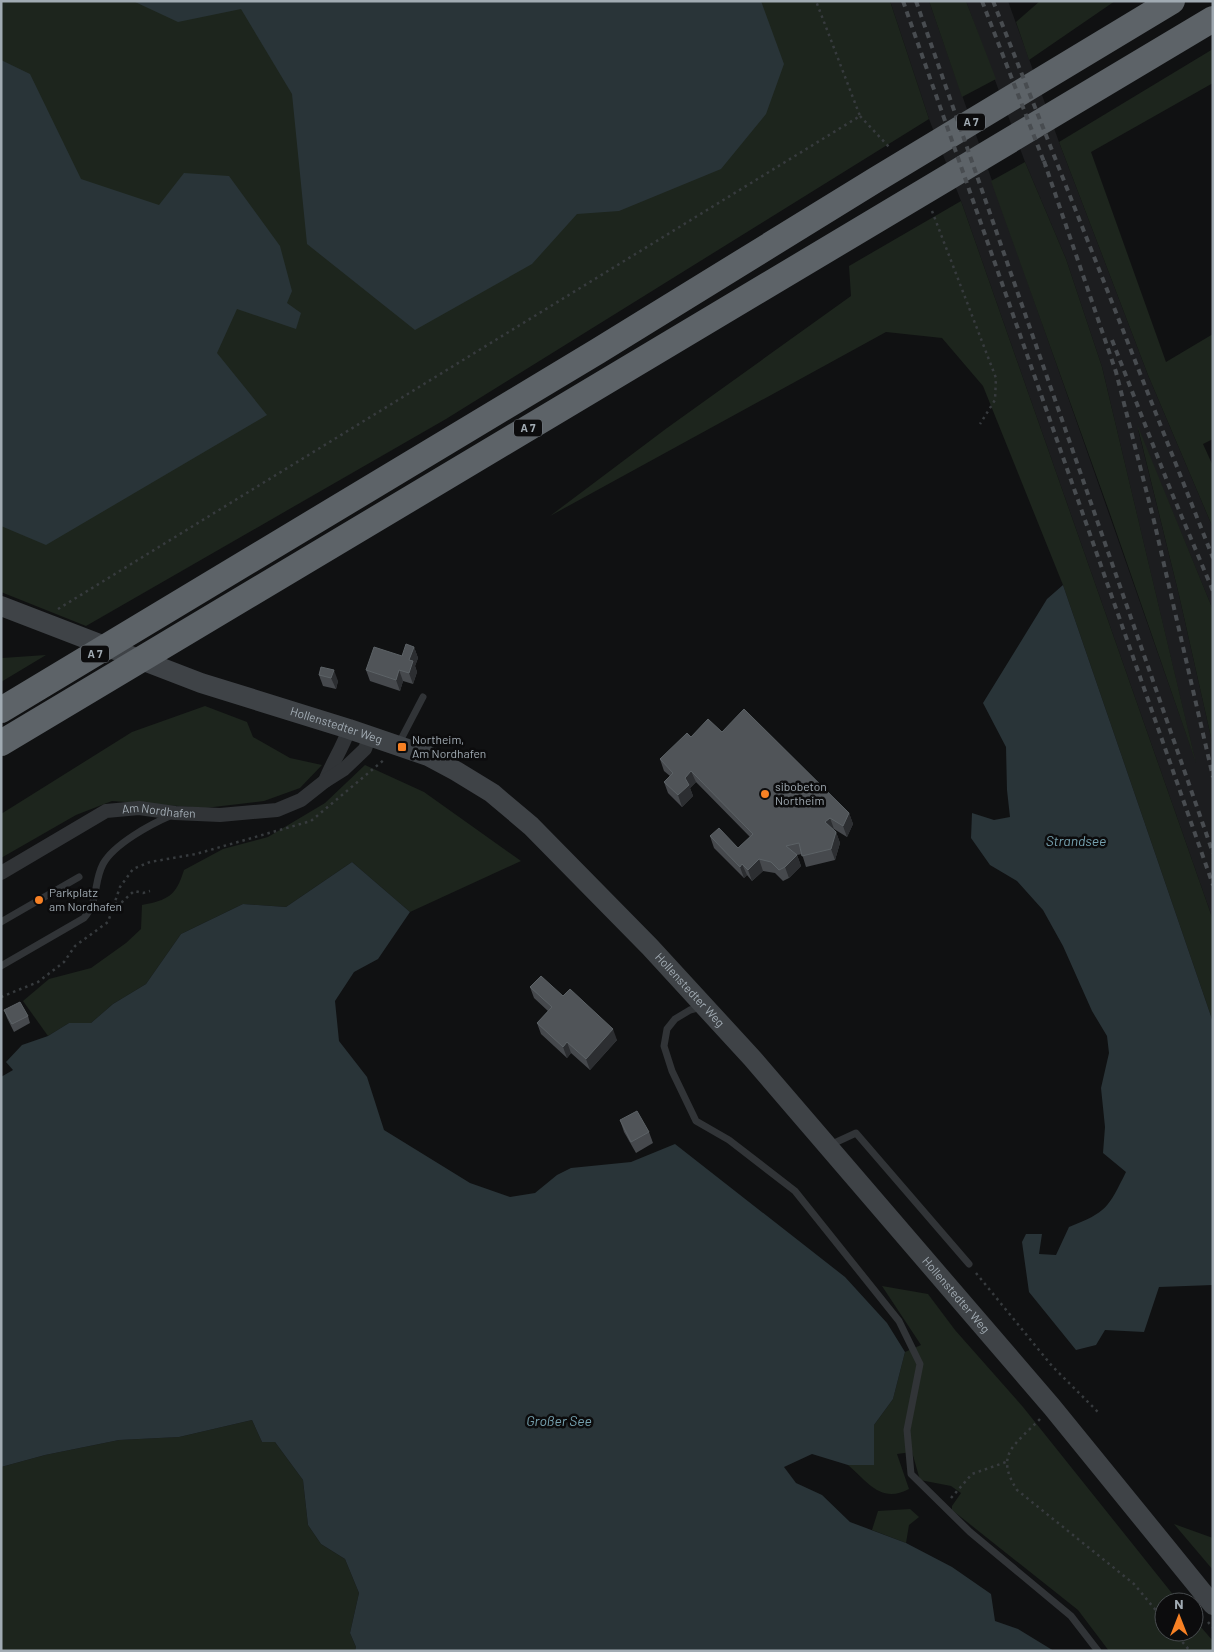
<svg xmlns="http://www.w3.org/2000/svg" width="1214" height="1652" font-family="Barlow,sans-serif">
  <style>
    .built { fill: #1c1d1f }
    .green { fill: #1d251d }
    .water { fill: #293438 }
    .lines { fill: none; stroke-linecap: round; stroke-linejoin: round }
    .path { stroke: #373b3e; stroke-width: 2.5; stroke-dasharray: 2.5 4; stroke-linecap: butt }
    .lane { stroke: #313437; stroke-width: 7 }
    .street { stroke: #313437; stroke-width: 14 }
    .secondary { stroke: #3f4347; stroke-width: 20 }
    .highway { stroke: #5d6368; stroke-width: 26 }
    .rail { stroke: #484c50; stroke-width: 4; stroke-dasharray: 6 5; stroke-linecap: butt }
    .wall { fill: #46494d }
    .shaded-wall { fill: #2c2e31 }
    .building { fill: #505458; stroke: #5c6266 }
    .poi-dot { fill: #f78124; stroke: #0c0c0d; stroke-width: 2 }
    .labels { text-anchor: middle; stroke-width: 5; stroke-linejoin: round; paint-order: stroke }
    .shield { fill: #0c0c0d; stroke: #747b81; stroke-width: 1 }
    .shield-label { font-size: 11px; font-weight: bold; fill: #a1abb3 }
    .street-label { font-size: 12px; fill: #a1abb3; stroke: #0c0c0d }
    .poi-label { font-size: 12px; fill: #a1abb3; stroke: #0c0c0d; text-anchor: start }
    .water-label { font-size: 14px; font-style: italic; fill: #76a2b0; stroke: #0c0c0d }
  </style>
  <rect width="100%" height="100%" fill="#101112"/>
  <path class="built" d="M890 1H929L1194 756 1102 367 1066 259 1025 162 966 1H1008L1059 142 1148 375 1213 528V610L1138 429 1179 595 1213 746V920L961 201 929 119Z"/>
  <g class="green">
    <path d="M1 1H890L929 119 446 419 86 626 1 592Z"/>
    <path d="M929 1H966L996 79 962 97Z"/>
    <path d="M1040 1H1115L1029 60 1016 22Z"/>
    <path d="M1213 49V83L1091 152 1166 362 1213 334V439L1203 444 1213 466V528L1148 375 1059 142Z"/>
    <path d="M1025 162 1066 259 1102 367 1196 763 1109 511 991 181Z"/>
    <path d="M961 201 1213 920V1022L1063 585 983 386 942 338 886 332 550 516 667 428 851 296 849 266Z"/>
    <path d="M1137 424 1213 610V746L1179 595Z"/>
    <path d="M46 655 1 682 2 658Z"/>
    <path d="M205 706 247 722 253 737 290 758 322 765 300 788 264 801 205 808 112 801 76 815 1 858V814L132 732Z"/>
    <path d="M365 765 424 792 521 861 410 912 352 862 286 907 243 904 181 934 146 984 113 1004 91 1023H69L48 1036 23 1001 49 979 91 968 126 943 141 929 142 905C168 900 176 896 184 870L223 849 268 837 325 803Z"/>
    <path d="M882 1286 928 1294 955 1330 1023 1407 1179 1602H1164V1632H1194V1619L1213 1641V1651H1109L1078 1610 952 1510V1506L961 1493 951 1486 920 1480 912 1452 897 1454 909 1489C881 1504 868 1482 848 1465L874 1464V1425L893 1399 905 1352 921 1345Z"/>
    <path d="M252 1420 262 1442H275L303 1480 308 1525 321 1544 345 1559 359 1593 350 1633 356 1647 355 1651H1V1467L45 1455 119 1440 179 1437Z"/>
    <path d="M910 1509 919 1517 909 1525 906 1543 872 1530 878 1511Z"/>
    <path d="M1174 1524 1213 1538V1570Z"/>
  </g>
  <g class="water">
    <path d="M133 1H761L784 64 766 114 721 169 619 211 577 214 532 264 415 330 307 244 292 94 241 9 178 22Z"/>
    <path d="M1 60 30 74 81 179 159 205 184 173 229 176 280 246 292 291 287 303 301 313 296 329 237 309 217 353 267 415 46 545 1 526Z"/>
    <path d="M1063 585 1213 1022V1285L1159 1287 1144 1332 1105 1330 1096 1345 1076 1350 1029 1292 1022 1242 1026 1234H1042L1039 1254 1056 1255 1069 1227C1107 1212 1108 1208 1126 1172L1103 1153 1105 1127 1101 1088 1109 1053 1107 1036 1092 1011 1063 946 1043 910 1017 881 990 865 971 838 972 813 994 820 1010 817 1007 790 1006 747 983 703 1047 599Z"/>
    <path d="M352 862 410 912 378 959 354 972 335 1001 339 1041 367 1077 384 1130 470 1183 510 1197 535 1193 557 1175 571 1168 631 1162 675 1144 845 1277 887 1323 905 1352 893 1399 874 1425V1465H848L812 1454 784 1467 796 1483 822 1495 850 1522 906 1543 952 1567 991 1594 995 1621 1018 1629 1054 1651H355L356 1647 350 1633 359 1593 345 1559 321 1544 308 1525 303 1480 275 1442H262L252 1420 179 1437 119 1440 45 1455 1 1467V1077L13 1070 6 1062 22 1045 48 1036 69 1023H91L113 1004 146 984 181 934 243 904 286 907Z"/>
  </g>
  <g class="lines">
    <g class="path">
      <path d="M860 116 890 148"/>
      <path d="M932 211 996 378 995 400 980 424"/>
      <path d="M58 609 860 116 816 1"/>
      <path d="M115 904 122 902 134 891 143 893 150 891"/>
      <path d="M1 997 38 982 64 962 75 946 108 922 120 887 133 869 150 862 196 854 311 821 385 759"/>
      <path d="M976 1273 1052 1366 1098 1412"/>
      <path d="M1040 1419C1015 1445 994 1454 1017 1490L1134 1584 1164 1620"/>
      <path d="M951 1498 972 1474 1006 1462"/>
      <path d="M1208 1622 1213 1628"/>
      <path d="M1174 1632 1190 1651"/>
    </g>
    <g class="lane">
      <path d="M398 745 423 697"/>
      <path d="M1 922 79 877"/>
      <path d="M1 966 84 918C99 901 93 883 103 864 114 844 151 824 172 815"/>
      <path d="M701 1007 690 1010 675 1019 667 1029 664 1046 672 1071 696 1121 729 1140 795 1191 899 1321 920 1364 907 1430 911 1474 970 1532 1071 1616 1098 1651"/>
      <path d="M830 1145 856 1133 969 1264"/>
    </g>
    <g class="street">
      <path d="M325 781C332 763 343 747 349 729"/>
      <path id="s1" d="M1 873 106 811 139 808 175 813 220 815 277 810 301 800 325 781 344 769 365 749 370 735"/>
    </g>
    <path class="secondary" id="s2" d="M1 606 201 683 349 729 428 756 456 771 492 793 531 826 650 947 752 1058 1052 1407 1213 1605"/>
    <g class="highway">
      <path d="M1 710 598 351 877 179 1172 1"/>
      <path d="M1 743 1213 19"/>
    </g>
    <g class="rail">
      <path d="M903 1 1213 885"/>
      <path d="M916 1 1213 853"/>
      <path d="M982 1 1046 167"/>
      <path d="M993 1 1213 558"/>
      <path d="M1044 161 1116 372 1154 521 1213 777"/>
      <path d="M1112 340 1171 491 1213 591"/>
    </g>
  </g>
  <g class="wall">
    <path d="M414 647 418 658 415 666 417 672 413 684 403 681 400 691 370 681 366 670 402 656Z"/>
    <path d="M321 667 338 681 336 689 323 686 319 675Z"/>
    <path d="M722 732 849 813 853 824 847 837 834 829H833L836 832 840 843 835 860 806 867 802 854 797 855 801 866 789 878 783 881 775 873 763 871 752 881 747 875 744 878 714 848 710 836 738 848 750 837 696 782 690 788 693 796 682 807 668 793 664 782 670 776 664 771 660 759 691 737Z"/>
    <path d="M530 987 563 996 617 1040 590 1070 571 1053 567 1058 541 1034 537 1023 548 1011 534 998Z"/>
    <path d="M4 1010 28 1016 30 1023 14 1032 7 1018Z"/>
    <path d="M620 1120 649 1132 653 1143 636 1153 624 1132Z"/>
  </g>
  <g class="shaded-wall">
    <path d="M414 647 418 658 415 666 417 672 413 684 409 673V660Z"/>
    <path d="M334 670 338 681 336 689 331 678Z"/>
    <path d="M399 670 403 681 400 691 396 680Z"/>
    <path d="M691 771 696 782 690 788 693 796 682 807 678 795 685 778Z"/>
    <path d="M849 813 853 824 847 837 843 826Z"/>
    <path d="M830 818 834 829 829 833 825 822Z"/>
    <path d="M836 832 840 843 835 860 831 849Z"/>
    <path d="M797 855 801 866 789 878 785 867Z"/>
    <path d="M759 859 763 871 752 881 748 870Z"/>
    <path d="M742 864 747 875 744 878 740 867Z"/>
    <path d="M613 1029 617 1040 590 1070 586 1059Z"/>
    <path d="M567 1042 571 1053 567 1058 563 1047Z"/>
  </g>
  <g class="building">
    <path d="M406 644 414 647 409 660 413 661 409 673 399 670 396 680 366 670 374 647 402 656Z"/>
    <path d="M321 667 334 670 331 678 319 675Z"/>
    <path d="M744 709 849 813 843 826 830 818 825 822 836 832 831 849 802 856 799 843 786 846 797 855 785 867 779 870 771 862 759 859 748 870 742 864 740 867 710 836 719 828 738 848 753 834 691 771 685 778 689 785 678 795 664 782 673 773 660 759 687 733 691 737 708 719 722 732Z"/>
    <path d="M541 976 563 996 570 989 613 1029 586 1059 567 1042 563 1047 537 1023 552 1007 530 987Z"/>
    <path d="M20 1002 28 1016 12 1024 4 1010Z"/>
    <path d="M637 1111 649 1132 631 1142 620 1120Z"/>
  </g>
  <g class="poi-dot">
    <rect x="397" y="742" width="10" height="10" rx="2.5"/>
    <circle cx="765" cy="794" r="5"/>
    <circle cx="39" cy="900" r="5"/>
  </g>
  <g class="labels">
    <g class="shield">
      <rect x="957" y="113.5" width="28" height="17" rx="4"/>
      <rect x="514" y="419.5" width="28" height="17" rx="4"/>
      <rect x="81" y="645.5" width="28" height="17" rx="4"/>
    </g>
    <g class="shield-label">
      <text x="971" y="126">A 7</text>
      <text x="528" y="432">A 7</text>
      <text x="95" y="658">A 7</text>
    </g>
    <g class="street-label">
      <text dy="4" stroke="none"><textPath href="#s2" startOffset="356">Hollenstedter Weg</textPath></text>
      <text dy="4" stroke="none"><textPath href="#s1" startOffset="175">Am Nordhafen</textPath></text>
      <text dy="4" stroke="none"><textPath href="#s2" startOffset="806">Hollenstedter Weg</textPath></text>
      <text dy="4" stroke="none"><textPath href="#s2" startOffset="1211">Hollenstedter Weg</textPath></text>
    </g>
    <g class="poi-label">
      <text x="412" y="744">Northeim,<tspan x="412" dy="14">Am Nordhafen</tspan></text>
      <text x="775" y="791">sibobeton<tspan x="775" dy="14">Northeim</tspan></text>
      <text x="49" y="897">Parkplatz<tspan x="49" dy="14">am Nordhafen</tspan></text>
    </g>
    <g class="water-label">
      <text x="1076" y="846">Strandsee</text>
      <text x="559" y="1426">Großer See</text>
    </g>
  </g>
  <rect width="1214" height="1652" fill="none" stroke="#a1abb3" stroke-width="5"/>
  <g transform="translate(1179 1617)"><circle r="24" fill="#0c0c0d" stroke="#484c4f"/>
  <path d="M0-4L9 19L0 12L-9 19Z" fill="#f78124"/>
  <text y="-8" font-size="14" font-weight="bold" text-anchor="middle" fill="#a1abb3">N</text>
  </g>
</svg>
